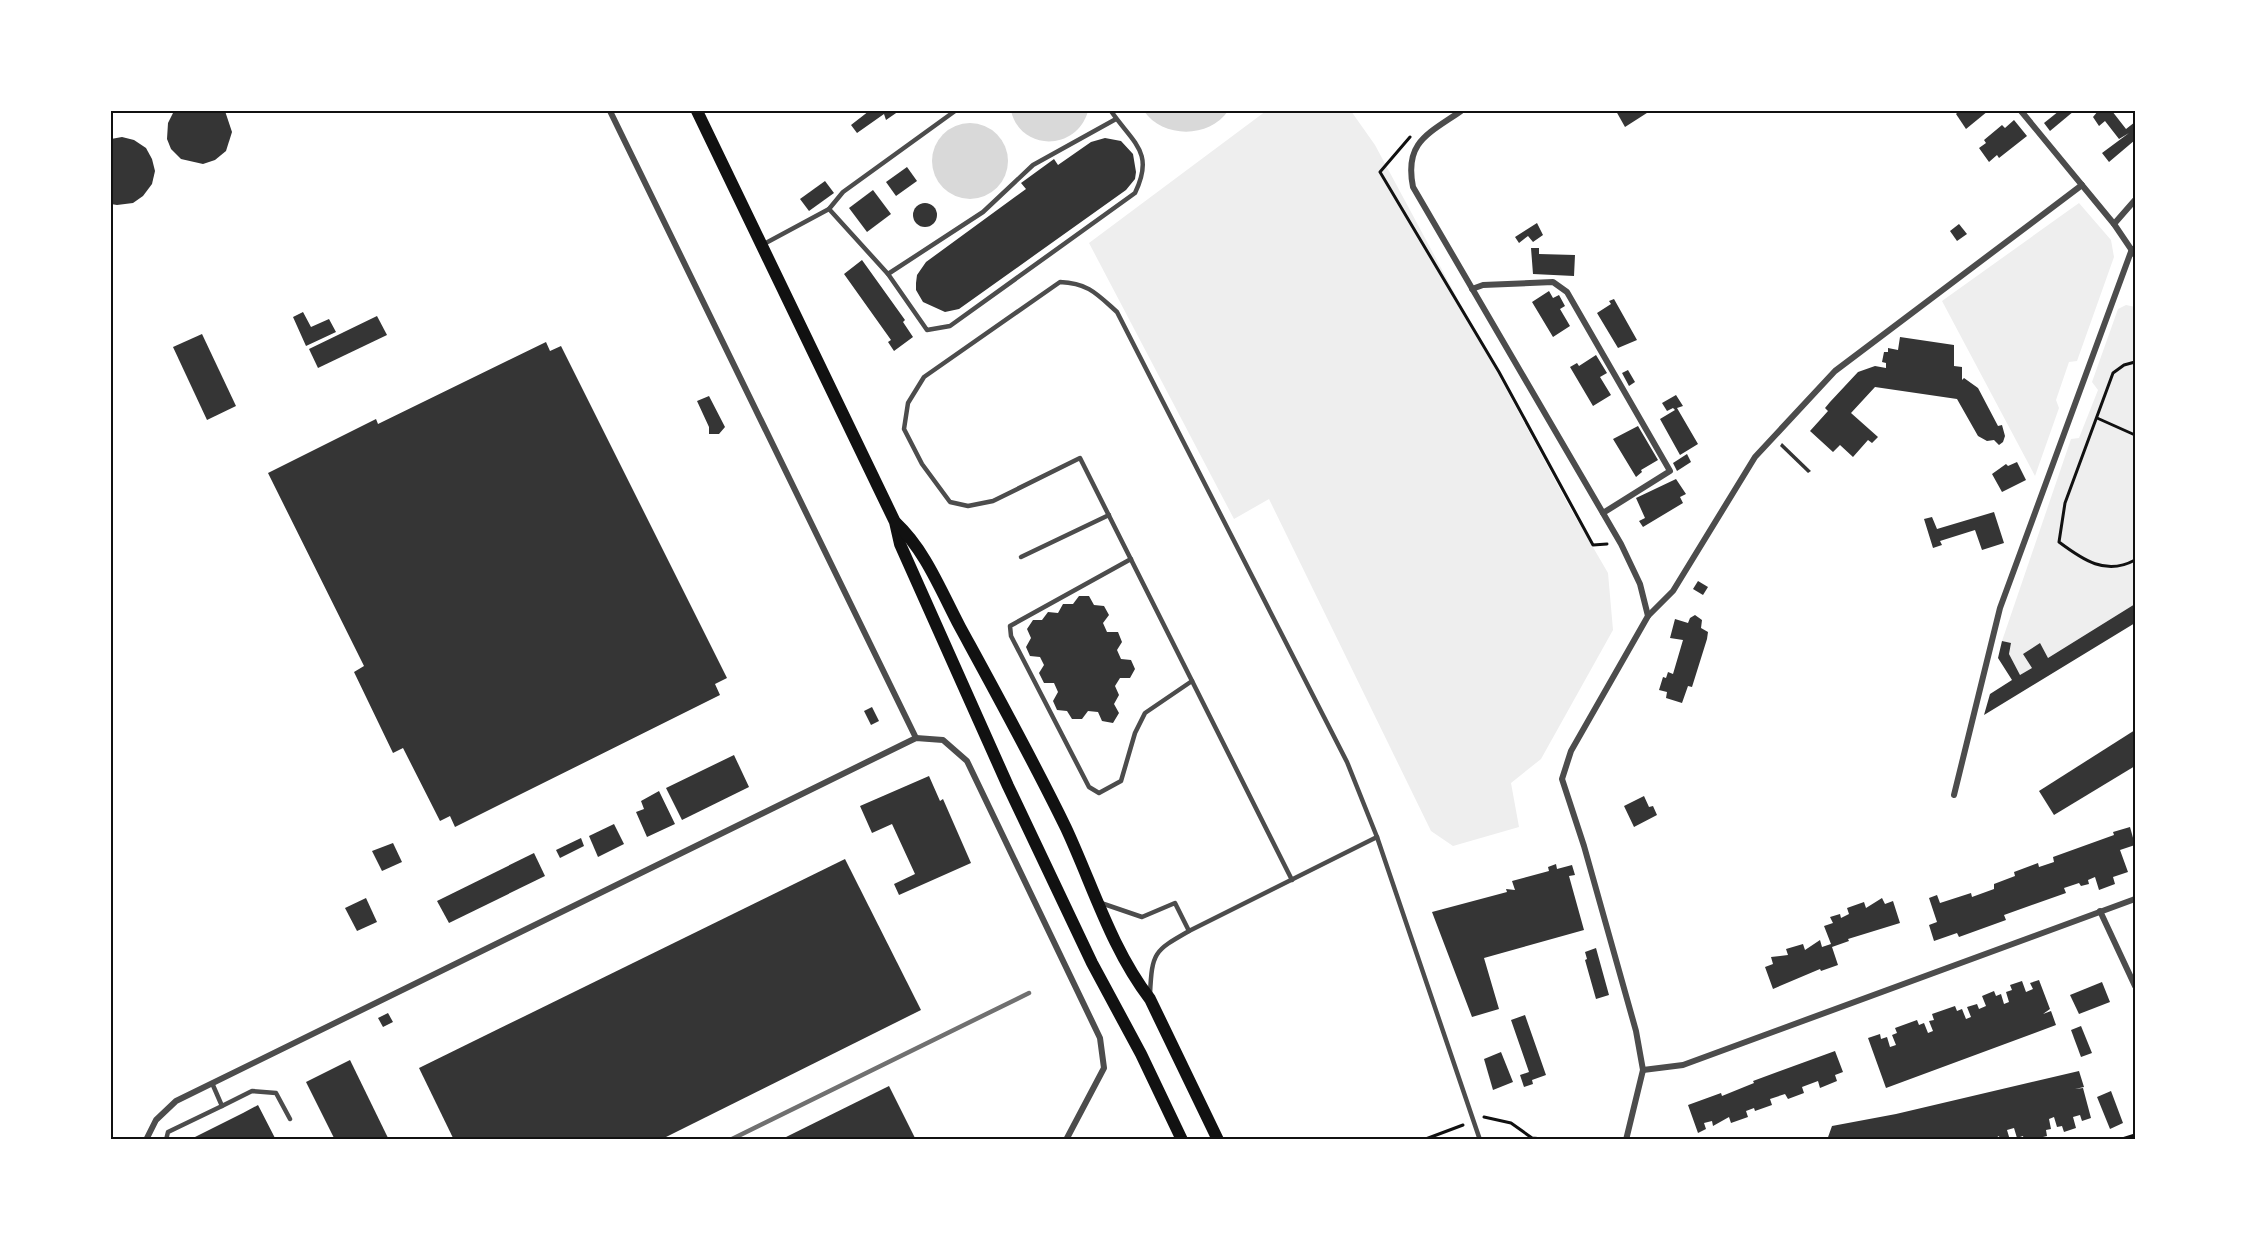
<svg xmlns="http://www.w3.org/2000/svg" width="2246" height="1251" font-family="'PT Serif',serif">
  <style>
    .green { fill: #eee }
    .water { fill: #d9d9d9 }
    .building { fill: #353535 }
    .lines { fill: none; stroke-linecap: round; stroke-linejoin: round }
    .path { stroke: #111; stroke-width: 3 }
    .service { stroke: #4c4c4c; stroke-width: 4.5 }
    .minor { stroke: #4c4c4c; stroke-width: 6 }
    .secondary { stroke: #111; stroke-width: 12 }
    .rail { stroke: #707070; stroke-width: 4.5 }
    .neatline { fill: none; stroke: #111; stroke-width: 2 }
  </style>
  <rect width="100%" height="100%" fill="#fff"/>
  <g class="green">
    <path d="M1266 111H1351L1375 145 1569 506 1608 573 1613 630 1541 759 1511 783 1519 827 1453 846 1431 831 1269 499 1234 519 1089 243Z"/>
    <path d="M2079 203 2111 240 2114 257 2077 361 2069 362 2056 400 2059 408 2035 476 1942 301Z"/>
    <path d="M2126 305 2135 307V604L2048 658 2040 644 2032 668 2020 675 2009 654 2011 644 2002 641 2071 439 2079 438 2098 390 2092 382 2118 309Z"/>
  </g>
  <g class="water">
    <path d="M1011 111H1088C1077 151 1021 152 1011 111Z"/>
    <path d="M1144 111H1228C1209 139 1162 138 1144 111Z"/>
    <circle cx="970" cy="161" r="38"/>
  </g>
  <g class="building">
    <path d="M174 111H225L232 132 226 151 215 160 203 164 181 159 171 149 167 139 168 123Z"/>
    <path d="M869 111H899L886 120 884 114 857 133 851 125Z"/>
    <path d="M1616 111H1650L1625 127Z"/>
    <path d="M1959 111H1988L1966 129 1956 114Z"/>
    <path d="M2059 111H2074L2050 131 2044 123Z"/>
    <path d="M2098 111H2112L2126 129 2135 122V140L2109 162 2102 153 2129 133 2119 139 2105 121 2099 126 2093 117Z"/>
    <path d="M2014 120 2027 136 1999 158 1997 155 1989 162 1979 148 1986 143 1984 140 2002 125 2005 128Z"/>
    <path d="M122 137 134 140 146 148 152 159 155 171 152 184 143 196 133 203 117 205 111 204V139Z"/>
    <path d="M1105 138 1121 141 1133 154 1136 172 1135 179 1126 190 959 309 945 312 923 302 916 290V283L917 275 926 262 1026 189 1021 183 1054 159 1058 165 1091 142Z"/>
    <path d="M907 167 917 181 896 196 886 182Z"/>
    <path d="M825 181 834 193 809 211 800 199Z"/>
    <path d="M873 190 891 214 867 232 849 208Z"/>
    <circle cx="925" cy="215" r="12"/>
    <path d="M1537 223 1543 235 1533 242 1528 236 1519 243 1515 237Z"/>
    <path d="M1959 224 1967 234 1957 241 1950 231Z"/>
    <path d="M1531 248H1539V254L1575 255 1574 276 1533 274Z"/>
    <path d="M862 260 905 320 903 322 913 337 894 351 888 342 891 340 844 274Z"/>
    <path d="M1549 291 1553 298 1559 295 1565 306 1560 309 1570 326 1553 337 1532 302Z"/>
    <path d="M1614 299 1637 340 1618 348 1597 313 1611 304 1609 301Z"/>
    <path d="M303 312 311 327 329 319 336 332 306 346 293 317Z"/>
    <path d="M377 316 387 335 318 368 309 349Z"/>
    <path d="M202 334 236 406 207 420 173 347Z"/>
    <path d="M1900 337 1954 345V366L1962 367V380L1964 378 1978 388 1998 426 2002 425 2005 436 2003 442 1999 445 1994 440 1987 441 1978 436 1957 399 1875 387 1851 413 1878 437 1872 443 1868 440 1853 457 1840 445 1833 452 1810 431 1828 411 1825 408 1830 402 1858 372 1875 366 1886 368V363L1882 362 1884 352H1888V348L1898 350Z"/>
    <path d="M546 342 550 351 561 346 727 678 715 684 720 695 455 827 450 816 440 821 403 748 393 753 354 672 364 666 268 473 376 419 378 424Z"/>
    <path d="M1596 355 1607 373 1600 377 1611 395 1593 406 1570 367 1577 363 1579 366Z"/>
    <path d="M1628 370 1635 382 1629 386 1622 373Z"/>
    <path d="M1676 395 1683 406 1677 408 1698 444 1680 455 1660 419 1675 410 1673 408 1667 411 1662 403Z"/>
    <path d="M709 396 725 427 719 434H709V427L697 401Z"/>
    <path d="M1638 426 1658 460 1641 470 1642 472 1636 477 1613 439Z"/>
    <path d="M1782 443 1811 471 1808 473 1780 446Z"/>
    <path d="M1687 454 1691 462 1677 471 1673 463Z"/>
    <path d="M2017 462 2026 480 2002 492 1992 474 2006 464 2008 466Z"/>
    <path d="M1676 479 1686 494 1680 497 1683 503 1643 527 1639 521 1645 518 1636 498Z"/>
    <path d="M1994 512 2004 543 1982 550 1975 530 1940 541 1942 545 1933 548 1924 519 1932 517 1937 529Z"/>
    <path d="M1698 581 1708 587 1703 595 1693 589Z"/>
    <path d="M1079 596H1089L1094 605 1104 606 1109 615 1103 623 1107 632H1118L1122 642 1117 650 1121 659 1131 660 1135 669 1130 678H1120L1115 686 1119 695 1114 704 1119 713 1113 723 1102 721 1098 712 1088 711 1082 719H1072L1067 711 1057 710 1053 701 1058 692 1054 683H1044L1039 673 1044 665 1040 657 1030 656 1026 647 1031 638 1027 629 1033 620H1042L1048 612 1058 613 1063 604H1073Z"/>
    <path d="M2135 604V623L1984 715 1990 694 2012 680 1998 658 2002 641 2011 643 2009 654 2020 675 2032 668 2023 654 2040 643 2048 658Z"/>
    <path d="M1695 615 1702 620 1701 628 1708 632 1707 639 1692 687 1688 686 1682 703 1666 698 1667 692 1659 690 1663 677 1666 678 1668 672 1673 674 1683 640 1670 638 1675 619 1688 623 1690 618Z"/>
    <path d="M872 707 879 721 871 725 864 711Z"/>
    <path d="M2135 730V766L2054 815 2039 791Z"/>
    <path d="M734 755 749 787 682 820 666 788Z"/>
    <path d="M929 776 940 801 943 799 971 863 899 895 894 884 915 874 892 824 872 833 860 806Z"/>
    <path d="M659 791 675 824 647 837 636 812 644 809 641 801Z"/>
    <path d="M1644 796 1649 807 1653 806 1657 815 1634 827 1624 806Z"/>
    <path d="M614 824 624 844 598 857 589 836Z"/>
    <path d="M2130 827 2135 845 2120 850 2128 872 2113 877 2115 884 2099 890 2095 877 2088 880 2089 884 2081 886 2079 883 2064 888 2066 893 2004 915 2006 920 1959 937 1957 933 1934 941 1929 925 1937 922 1929 898 1937 895 1940 903 1971 893 1972 897 1994 889V884L2015 876 2014 872 2038 863 2039 867 2054 862 2053 857 2114 835 2113 832Z"/>
    <path d="M581 838 584 846 560 858 556 850Z"/>
    <path d="M393 843 402 862 382 871 372 851Z"/>
    <path d="M534 853 545 876 449 923 437 901Z"/>
    <path d="M845 859 921 1010 660 1140H454L419 1068Z"/>
    <path d="M1556 864 1557 869 1572 865 1575 875 1569 876 1584 930 1484 958 1499 1009 1472 1017 1432 912 1507 892 1506 889 1515 890 1512 881 1549 871 1548 867Z"/>
    <path d="M366 898 377 922 357 931 345 908Z"/>
    <path d="M1882 898 1885 904 1893 901 1900 923 1848 939 1849 941 1832 947 1838 965 1821 971 1820 969 1773 989 1765 967 1773 964 1771 957 1788 955 1786 949 1803 944 1805 950 1820 940 1822 947 1831 944 1824 926 1833 923 1830 917 1840 914 1841 918 1849 914 1847 908 1864 902 1866 908Z"/>
    <path d="M1596 948 1609 995 1596 999 1585 960 1587 959 1585 952Z"/>
    <path d="M2039 980 2050 1009 2043 1014 2051 1011 2056 1025 1886 1088 1868 1038 1880 1034 1881 1039 1887 1037 1890 1047 1896 1045 1892 1035 1897 1033 1895 1028 1917 1020 1919 1025 1924 1023 1928 1033 1933 1031 1929 1021 1934 1020 1932 1014 1955 1006 1957 1011 1962 1009 1966 1019 1971 1017 1967 1007 1977 1004 1979 1009 1986 1006 1982 996 1994 991 1996 996 2001 994 2004 1004 2009 1002 2006 992 2012 990 2010 985 2022 981 2026 992 2033 989 2030 983Z"/>
    <path d="M2102 982 2110 1002 2079 1014 2070 995Z"/>
    <path d="M388 1013 393 1022 383 1027 378 1018Z"/>
    <path d="M1525 1015 1546 1075 1532 1080 1533 1084 1524 1087 1520 1075 1529 1072 1511 1020Z"/>
    <path d="M2081 1026 2092 1053 2081 1057 2071 1030Z"/>
    <path d="M1835 1051 1843 1072 1835 1075 1837 1081 1820 1088 1818 1081 1802 1087 1804 1093 1788 1099 1785 1094 1770 1099 1772 1105 1755 1111 1754 1108 1746 1111 1748 1117 1731 1123 1729 1117 1713 1126 1712 1121 1704 1123 1706 1129 1698 1133 1688 1105 1721 1093 1722 1096 1754 1083 1753 1081Z"/>
    <path d="M1501 1052 1513 1082 1493 1090 1484 1059Z"/>
    <path d="M350 1060 389 1140H335L306 1082Z"/>
    <path d="M2079 1071 2084 1087 2075 1089 2083 1088 2091 1118 2082 1121 2080 1115 2073 1117 2076 1128 2064 1132 2062 1126 2057 1127 2054 1117 2049 1119 2051 1129 2046 1130 2047 1136 2031 1140H2024L2023 1136 2017 1138 2014 1128 2007 1130 2010 1140H2000L1999 1136 1992 1140 1972 1138 1858 1140 1857 1137 1827 1140 1832 1126 1896 1114Z"/>
    <path d="M889 1086 916 1140H780Z"/>
    <path d="M2111 1091 2123 1123 2110 1129 2097 1097Z"/>
    <path d="M258 1105 276 1140H189L243 1113Z"/>
  </g>
  <g class="lines">
    <g class="path">
      <path d="M1410 137 1380 172 1499 372 1593 545 1607 544"/>
      <path d="M2135 362 2124 365 2113 373 2065 503 2059 542C2083 560 2106 576 2135 560"/>
      <path d="M2097 418 2135 435"/>
      <path d="M1484 1117 1511 1123 1532 1138 1555 1140"/>
      <path d="M1423 1140 1463 1125"/>
      <path d="M2119 1140 2135 1135"/>
    </g>
    <g class="service">
      <path d="M829 209 888 274 983 212 1033 165 1116 119"/>
      <path d="M762 245 829 209 843 192 955 111"/>
      <path d="M888 274 927 330 950 326 1135 193C1155 152 1133 143 1111 111"/>
      <path d="M1021 557 1109 515"/>
      <path d="M1131 559 1010 626 1011 636 1089 787 1099 793 1121 781 1135 733 1145 713 1192 681"/>
      <path d="M1292 880 1080 458 993 501 968 506 950 502 922 464 904 429 908 403 924 377 1060 282C1088 283 1097 294 1117 312L1347 762 1377 837"/>
      <path d="M1101 903 1142 917 1175 903 1189 931C1154 951 1152 952 1150 994"/>
      <path d="M1189 931 1377 837 1480 1140"/>
      <path d="M212 1083 222 1106 252 1091 276 1093 290 1119"/>
      <path d="M166 1140 168 1132 222 1106"/>
    </g>
    <g class="minor">
      <path d="M610 111 916 738"/>
      <path d="M1461 111C1428 134 1404 142 1413 187L1621 544 1640 584 1648 616 1571 751 1562 779 1584 846 1636 1031 1643 1070 1626 1140"/>
      <path d="M2021 111 2114 224 2135 255"/>
      <path d="M2114 224 2135 200"/>
      <path d="M1472 289 1483 285 1553 282 1567 292 1670 471 1603 513"/>
      <path d="M1648 616 1673 591 1755 457 1835 371 2082 185"/>
      <path d="M1954 795 2000 608 2132 249"/>
      <path d="M2100 911 2135 986"/>
      <path d="M1643 1070 1683 1065 2135 899"/>
      <path d="M146 1140 156 1120 176 1101 916 738 943 740 967 761 1100 1038 1104 1068 1066 1140"/>
    </g>
    <g class="secondary">
      <path d="M697 111 895 522 900 544 1008 786 1092 963 1141 1054 1182 1140"/>
      <path d="M896 523C925 550 941 591 960 627 996 693 1033 760 1066 828 1093 886 1111 948 1150 999L1218 1140"/>
    </g>
    <path class="rail" d="M730 1140 1029 993"/>
  </g>
  <rect width="2246" height="1251" fill="none" stroke="#ffffff" stroke-width="225"/>
  <rect x="112" y="112" width="2022" height="1026" class="neatline"/>
</svg>
